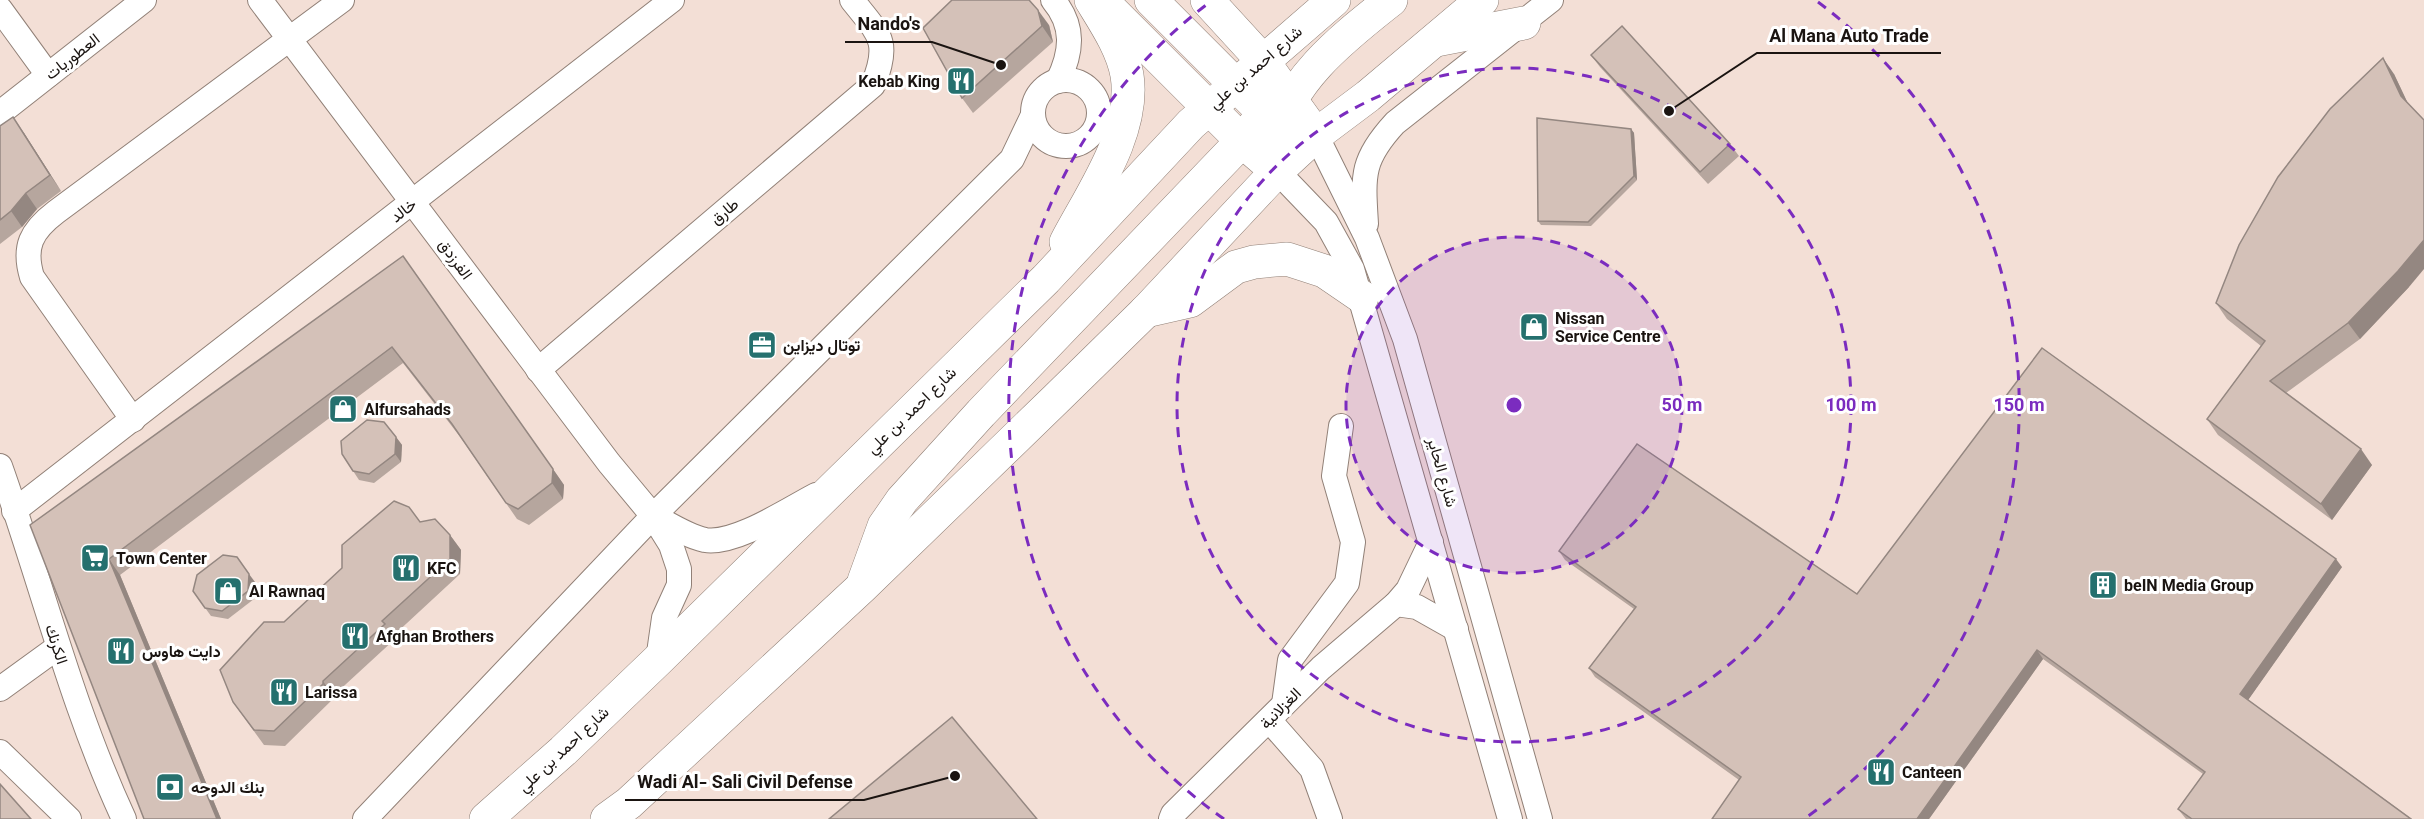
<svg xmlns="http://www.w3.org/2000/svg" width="2424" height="819" font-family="Georgia,Vazirmatn,serif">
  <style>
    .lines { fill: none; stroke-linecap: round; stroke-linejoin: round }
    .street-casing { stroke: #918077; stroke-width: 26 }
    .secondary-casing { stroke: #918077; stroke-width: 34 }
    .primary-casing { stroke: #918077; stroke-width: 34 }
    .street { stroke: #fff; stroke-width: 24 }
    .secondary { stroke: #fff; stroke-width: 33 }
    .primary { stroke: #fff; stroke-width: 33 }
    .wall { fill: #b6a69e }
    .shaded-wall { fill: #948781 }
    .building { fill: #d4c1b8; stroke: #948781; stroke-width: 1.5 }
    .ring { fill: none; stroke: #7b2cbf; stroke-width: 3; stroke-dasharray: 10 8 }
    .labels { text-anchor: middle; stroke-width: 6; stroke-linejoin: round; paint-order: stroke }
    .street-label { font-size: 16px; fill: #1a1411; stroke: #fff }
    .poi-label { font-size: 16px; font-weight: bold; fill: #1a1411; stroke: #fff; text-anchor: start }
    .centre { fill: #7b2cbf; stroke: #fff; stroke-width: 3 }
    .ring-label { font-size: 18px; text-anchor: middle; font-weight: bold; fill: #7b2cbf; stroke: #fff; stroke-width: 6; stroke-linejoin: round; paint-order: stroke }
    .leader { fill: none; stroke: #1a1411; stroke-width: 2 }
    .callout-dot { fill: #1a1411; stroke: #fff; stroke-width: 2 }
    .callout-label { font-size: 18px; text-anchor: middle; font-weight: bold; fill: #1a1411; stroke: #fff; stroke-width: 6; stroke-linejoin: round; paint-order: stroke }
  </style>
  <rect width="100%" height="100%" fill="#f3dfd6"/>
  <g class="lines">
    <g class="street-casing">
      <g id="street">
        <path d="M260 0 609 463 653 516 671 545 679 569V585L664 618 658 660"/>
        <path d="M1053 0C1075 26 1072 52 1058 81"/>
        <path d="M0 9 48 75"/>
        <circle cx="1066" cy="113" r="33"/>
        <path d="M0 113 144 0"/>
        <path d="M1316 135 1367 238 1405 339 1540 819"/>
        <path d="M1277 171 1326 222 1352 269 1510 819"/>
        <path d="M1366 224C1363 175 1361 160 1395 123L1551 0"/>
        <path d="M538 370 873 85C891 41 879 34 852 0"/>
        <path d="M133 420 32 277C23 247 31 231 56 212L342 0"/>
        <path d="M0 466C42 584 71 705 124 819"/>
        <path d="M14 511 672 0"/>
        <path d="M654 516C669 524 687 536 705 540 735 545 789 509 816 495"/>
        <path d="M1396 604 1417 607 1456 629"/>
        <path d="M0 689 58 647"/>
        <path d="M1284 704 1290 660 1347 583 1353 542 1334 476 1341 426"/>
        <path d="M1269 720 1312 769 1330 819"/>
        <path d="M0 752 69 819"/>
        <path d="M365 819 653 516 1012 159 1033 115"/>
        <path d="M1171 819 1173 814 1321 668 1396 604 1408 590 1431 542"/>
      </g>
    </g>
    <g class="secondary-casing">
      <g id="secondary">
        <path d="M1101 0 1242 141 1277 171"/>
        <path d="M1207 0 1262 60 1316 135"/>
      </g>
    </g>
    <g class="primary-casing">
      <g id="primary">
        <path d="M1151 0 1270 119 1291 131 1316 135"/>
        <path d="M1436 40 1524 23"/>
        <path d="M1276 140C1287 80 1347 35 1391 0"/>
        <path d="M1066 242C1091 194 1136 132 1127 75 1122 48 1105 23 1091 0"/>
        <path d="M1146 311 1190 301 1236 267 1254 262 1287 259 1324 271 1362 297"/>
        <path d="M864 581 884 526 902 500 981 413 1242 141C1265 112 1280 97 1262 60"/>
        <path d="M486 819 563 751 658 660 1046 279 1191 124 1334 0"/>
        <path d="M607 819 629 803 862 587 1056 399 1146 311 1277 171 1316 135 1368 96 1482 0"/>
      </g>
    </g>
    <use href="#street" class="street"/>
    <use href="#secondary" class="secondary"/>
    <use href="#primary" class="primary"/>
  </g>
  <g class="wall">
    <path d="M1049 25 1053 42 973 113 962 98 923 28Z"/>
    <path d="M1591 55 1730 144 1739 156 1708 184 1600 67Z"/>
    <path d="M2394 74 2408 104 2409 287 2360 339 2286 393 2372 465 2332 520 2218 435 2207 419 2261 346 2227 319 2216 303Z"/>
    <path d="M0 126 24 133 61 191 37 209 22 227 0 244Z"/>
    <path d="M1631 129 1634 133 1637 180 1591 226 1541 225 1538 221Z"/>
    <path d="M403 256 564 485 563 499 529 525 517 519 461 438 403 363 120 575 221 819H144L30 525Z"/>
    <path d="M396 437 402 445 401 462 374 483 359 480 342 454Z"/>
    <path d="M420 522 450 535 461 550 460 574 393 636 395 639 333 696V699L285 746 264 745 233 702 284 622Z"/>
    <path d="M1559 551 1857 594 2342 567 2248 700 2412 819H2186L2178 809 2203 774 2043 659 1929 819H1712L1739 780 1595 677 1589 668 1634 609 1565 560Z"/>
    <path d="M255 582 254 599 228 619 211 616 193 591Z"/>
  </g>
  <g class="shaded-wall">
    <path d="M1038 10 1049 25 1053 42 1042 26Z"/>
    <path d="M2383 58 2394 74 2412 112 2401 96Z"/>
    <path d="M13 117 24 133 61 191 50 175Z"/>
    <path d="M1631 129 1634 133 1637 180 1634 176Z"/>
    <path d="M26 193 37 209 22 227 11 211Z"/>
    <path d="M2424 240V269L2409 287 2360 339 2348 323Z"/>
    <path d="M396 437 402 445 401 462 395 454Z"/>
    <path d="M2361 449 2372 465 2332 520 2321 504Z"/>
    <path d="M553 469 564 485 563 499 552 483Z"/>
    <path d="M450 535 461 550 460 574 450 559Z"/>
    <path d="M109 559 120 575 221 819H217Z"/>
    <path d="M2336 559 2342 567 2246 703 2240 694Z"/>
    <path d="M249 574 255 582 254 599 248 591Z"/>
    <path d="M2037 650 2043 659 1929 819H1917Z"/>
    <path d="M323 681 333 696V699L323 684Z"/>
  </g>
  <g class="building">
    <path d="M952 0H1029L1038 10 1042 26 962 98 923 28Z"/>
    <path d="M1622 26 1730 144 1700 172 1591 55Z"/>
    <path d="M2383 58 2401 96 2424 120V240L2398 271 2348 323 2270 381 2361 449 2321 504 2207 419 2265 341 2216 303 2239 245 2278 177 2330 109Z"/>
    <path d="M13 117 50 175 26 193 11 211 0 220V126Z"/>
    <path d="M1537 118 1631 129 1634 176 1588 222 1538 221Z"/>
    <path d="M403 256 553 469 552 483 518 509 506 503 452 424 392 347 109 559 217 819H144L30 525Z"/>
    <path d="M2042 348 2336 559 2240 694 2411 819H2192L2178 809 2205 772 2037 650 1917 819H1712L1741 777 1589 668 1636 607 1559 551 1637 444 1857 594Z"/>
    <path d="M367 420 384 422 396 437 395 454 369 474 353 471 342 454 341 441Z"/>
    <path d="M394 501 409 507 420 522 435 519 450 535V559L382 621 385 624 323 681V684L274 731 254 730 233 702 220 670 264 622H284L342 568V545Z"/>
    <path d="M223 555 237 557 249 574 248 591 222 611 205 608 193 591 197 575Z"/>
    <path d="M952 717 1037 819H829Z"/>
    <path d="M0 784 31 819H0Z"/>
  </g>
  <circle cx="1514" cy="405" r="168" fill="#7b2cbf" fill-opacity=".12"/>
  <g class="ring">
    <circle cx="1514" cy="405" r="168"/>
    <circle cx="1514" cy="405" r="337"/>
    <path d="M1224 819A505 505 0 0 1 1210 2M1818 2A505 505 0 0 1 1804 819"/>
  </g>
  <defs>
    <g id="restaurant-square" transform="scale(1.5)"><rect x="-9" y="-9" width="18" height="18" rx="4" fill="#25706e" stroke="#fff"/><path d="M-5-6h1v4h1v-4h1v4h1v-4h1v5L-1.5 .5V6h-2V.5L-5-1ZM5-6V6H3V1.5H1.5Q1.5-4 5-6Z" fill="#fff"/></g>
    <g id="shop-square" transform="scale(1.5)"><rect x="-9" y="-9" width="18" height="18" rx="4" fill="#25706e" stroke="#fff"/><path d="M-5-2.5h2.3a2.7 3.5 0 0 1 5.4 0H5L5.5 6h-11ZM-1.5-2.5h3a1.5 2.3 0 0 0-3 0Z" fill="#fff"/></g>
    <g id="office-square" transform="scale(1.5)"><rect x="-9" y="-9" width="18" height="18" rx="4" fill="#25706e" stroke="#fff"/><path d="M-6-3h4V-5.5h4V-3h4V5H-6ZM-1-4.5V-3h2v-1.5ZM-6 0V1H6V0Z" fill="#fff"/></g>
    <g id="supermarket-square" transform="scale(1.5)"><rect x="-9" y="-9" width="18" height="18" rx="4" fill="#25706e" stroke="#fff"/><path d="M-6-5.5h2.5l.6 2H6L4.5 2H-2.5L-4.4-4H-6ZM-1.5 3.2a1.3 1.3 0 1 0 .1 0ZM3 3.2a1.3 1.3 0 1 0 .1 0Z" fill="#fff"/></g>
    <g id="building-square" transform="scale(1.5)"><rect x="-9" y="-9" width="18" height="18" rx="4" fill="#25706e" stroke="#fff"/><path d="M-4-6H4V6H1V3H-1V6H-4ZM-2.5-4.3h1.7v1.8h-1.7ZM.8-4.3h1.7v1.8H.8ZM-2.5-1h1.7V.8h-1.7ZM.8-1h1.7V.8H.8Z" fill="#fff"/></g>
    <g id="bank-square" transform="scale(1.5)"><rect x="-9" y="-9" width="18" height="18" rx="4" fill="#25706e" stroke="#fff"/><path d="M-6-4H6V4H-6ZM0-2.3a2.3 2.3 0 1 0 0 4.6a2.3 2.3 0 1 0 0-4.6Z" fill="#fff"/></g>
  </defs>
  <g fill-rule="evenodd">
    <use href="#restaurant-square" x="961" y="81"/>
    <use href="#shop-square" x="1534" y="327"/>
    <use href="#office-square" x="762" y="345"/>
    <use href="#shop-square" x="343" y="409"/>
    <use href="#supermarket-square" x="95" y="558"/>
    <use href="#restaurant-square" x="406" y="568"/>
    <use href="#building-square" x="2103" y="585"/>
    <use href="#shop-square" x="228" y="591"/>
    <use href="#restaurant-square" x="355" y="636"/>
    <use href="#restaurant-square" x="121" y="651"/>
    <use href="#restaurant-square" x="284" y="692"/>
    <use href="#restaurant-square" x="1881" y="772"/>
    <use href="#bank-square" x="170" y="787"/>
  </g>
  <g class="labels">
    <g class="street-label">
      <text transform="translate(72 56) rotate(-38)" y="6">العطوريات</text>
      <text transform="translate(1255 67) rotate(-41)" y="6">شارع احمد بن علي</text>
      <text transform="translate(403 210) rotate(-38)" y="6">خالد</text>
      <text transform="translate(724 211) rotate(-40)" y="6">طارق</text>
      <text transform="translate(456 259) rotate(54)" y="6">الفرزدق</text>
      <text transform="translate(911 410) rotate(-44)" y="6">شارع احمد بن علي</text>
      <text transform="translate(1443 472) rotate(74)" y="6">شارع الحاير</text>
      <text transform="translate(57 644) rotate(72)" y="6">الكرنك</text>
      <text transform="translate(1280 708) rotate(-45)" y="6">الغزلانية</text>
      <text transform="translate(563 749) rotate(-43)" y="6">شارع احمد بن علي</text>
    </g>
    <g class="poi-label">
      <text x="940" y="87" text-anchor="end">Kebab King</text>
      <text x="1555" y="324">Nissan<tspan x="1555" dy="18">Service Centre</tspan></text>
      <text x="783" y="351">توتال ديزاين</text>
      <text x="364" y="415">Alfursahads</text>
      <text x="116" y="564">Town Center</text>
      <text x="427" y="574">KFC</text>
      <text x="2124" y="591">beIN Media Group</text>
      <text x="249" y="597">Al Rawnaq</text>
      <text x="376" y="642">Afghan Brothers</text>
      <text x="142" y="657">دايت هاوس</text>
      <text x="305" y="698">Larissa</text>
      <text x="1902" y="778">Canteen</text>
      <text x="191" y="793">بنك الدوحه</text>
    </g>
  </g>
  <circle cx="1514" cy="405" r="9" class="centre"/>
  <g class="ring-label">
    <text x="1682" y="411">50 m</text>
    <text x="1851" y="411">100 m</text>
    <text x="2019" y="411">150 m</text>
  </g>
  <path class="leader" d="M1001 65L932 42H845M1669 111L1757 53H1941M955 776L864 800H625"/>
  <g class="callout-dot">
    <circle cx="1001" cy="65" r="6"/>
    <circle cx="1669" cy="111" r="6"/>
    <circle cx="955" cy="776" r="6"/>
  </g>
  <g class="callout-label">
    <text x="889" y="30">Nando's</text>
    <text x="1849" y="42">Al Mana Auto Trade</text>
    <text x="745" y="788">Wadi Al- Sali Civil Defense</text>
  </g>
</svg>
